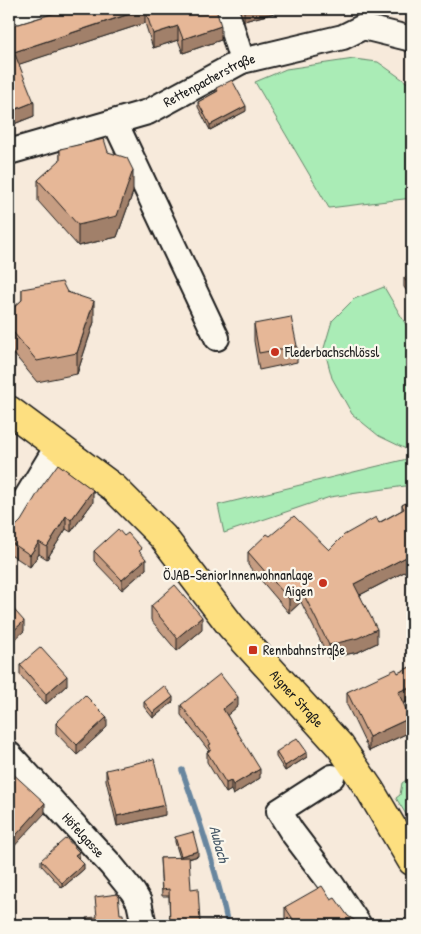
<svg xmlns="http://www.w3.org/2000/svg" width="421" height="934" font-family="'Patrick Hand',sans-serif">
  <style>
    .green { fill: #aaecb6; stroke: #638469 }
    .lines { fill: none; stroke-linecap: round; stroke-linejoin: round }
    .stream { stroke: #68869f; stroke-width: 5.5 }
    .minor-casing { stroke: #1c1c1c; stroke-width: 28 }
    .major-casing { stroke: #1c1c1c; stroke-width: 31 }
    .minor { stroke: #fbf7ec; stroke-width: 24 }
    .major { stroke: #fddf80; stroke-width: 28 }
    .wall { fill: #c69d82; stroke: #1c1c1c }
    .shaded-wall { fill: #a1806a; stroke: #1c1c1c }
    .building { fill: #e6b797; stroke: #1c1c1c }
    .poi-dot { fill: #c8321e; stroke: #fbf7ec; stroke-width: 2 }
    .labels { text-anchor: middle; stroke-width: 4.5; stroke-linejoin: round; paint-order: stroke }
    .street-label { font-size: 14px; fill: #1c1c1c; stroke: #fbf7ec }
    .poi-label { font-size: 14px; fill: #1c1c1c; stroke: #fbf7ec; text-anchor: start }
    .water-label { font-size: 15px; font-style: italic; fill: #485a69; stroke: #fbf7ec }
  </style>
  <rect width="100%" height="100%" fill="#f7eadb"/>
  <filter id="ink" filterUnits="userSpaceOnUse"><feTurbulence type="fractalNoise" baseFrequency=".02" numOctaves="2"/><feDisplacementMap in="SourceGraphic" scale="10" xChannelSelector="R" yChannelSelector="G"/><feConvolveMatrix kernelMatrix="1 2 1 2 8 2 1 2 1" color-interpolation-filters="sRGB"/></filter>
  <g filter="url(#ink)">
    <g class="green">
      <path d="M354 59 378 62 412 86V198L329 208 255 82 286 69Z"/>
      <path d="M384 287 412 335V485L330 497 224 533 218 505 407 459 408 450 379 436 352 414 332 378 324 348 332 321 354 299Z"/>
      <path d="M412 776V824L396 798 400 795 402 783Z"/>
    </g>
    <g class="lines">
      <path class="stream" d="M182 770C200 821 217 872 228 925"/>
      <g class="minor-casing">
        <g id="minor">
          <path d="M226 9 242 61"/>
          <path d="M15 25 66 9"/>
          <path d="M115 122 217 338"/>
          <path id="s1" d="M9 152 148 112 242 61 343 37 363 27 412 39"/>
          <path d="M9 526 58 445"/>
          <path id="s2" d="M9 754 111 865 133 892 139 902 144 925"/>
          <path d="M332 777 279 811 292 832 330 882 359 925"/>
        </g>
      </g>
      <g class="major-casing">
        <g id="major">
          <path id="s3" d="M9 410 114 488 163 537 231 626 340 746 370 790 412 861"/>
        </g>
      </g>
      <use href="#minor" class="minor"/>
      <use href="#major" class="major"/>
    </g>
    <g class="wall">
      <path d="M68 9H216L221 40 183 53 178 40 153 48 145 23 19 64 34 116 9 126V23L12 24H19Z"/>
      <path d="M239 9H278V12L244 21Z"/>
      <path d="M216 88 246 111 210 130 198 107V102L216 92Z"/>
      <path d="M60 149 108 152 133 192 117 237 78 246 38 201V180L60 161Z"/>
      <path d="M412 273V299L404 287V278Z"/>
      <path d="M22 289 67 292 94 322 77 374 37 382 9 348V312L22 300Z"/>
      <path d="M254 324 297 346V362L259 370 254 341Z"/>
      <path d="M412 500V568L360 595 377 643 358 652 329 658 301 602 289 613 248 565V552L270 536 329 550 402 510V505Z"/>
      <path d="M93 502 71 532 66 529 47 559 39 554 30 567 9 553V531Z"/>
      <path d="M94 551 142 555 146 569 122 590 94 561Z"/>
      <path d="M151 606 202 630 177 651 151 620Z"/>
      <path d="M20 665 67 685 46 704 20 675Z"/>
      <path d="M412 666V699L403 704 410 732 369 751 347 705V692L398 673Z"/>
      <path d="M144 702H173L153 718 144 707Z"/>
      <path d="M181 705 238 706 227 715 260 778 233 795 231 790 226 793 207 762V752L209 751 181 715Z"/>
      <path d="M56 723 107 727 77 755 56 733Z"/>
      <path d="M276 752 307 757 285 771 276 757Z"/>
      <path d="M106 770 165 815 117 826 106 780Z"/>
      <path d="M175 837 198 856 189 859 170 925 169 896H162L160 858H180L175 842Z"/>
      <path d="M79 857 78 858 84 869 62 888 41 865V860Z"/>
      <path d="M331 900 357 925H286L285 924V907Z"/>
    </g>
    <g class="shaded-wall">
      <path d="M145 9V23L14 66V52Z"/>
      <path d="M244 9H278V12L244 21Z"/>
      <path d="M178 26V40L153 48V34Z"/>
      <path d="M221 26V40L183 53V39Z"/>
      <path d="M34 102V116L9 126V112Z"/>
      <path d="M246 106V111L210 130V125Z"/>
      <path d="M133 170V192L117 237 78 246V225Z"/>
      <path d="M94 301V322L77 374V353Z"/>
      <path d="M93 490V502L71 532V520Z"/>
      <path d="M66 516V529L47 559V547Z"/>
      <path d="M39 542V554L30 567V555Z"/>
      <path d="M412 554V568L354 598V584Z"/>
      <path d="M146 559V569L122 590V580Z"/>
      <path d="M301 589V602L289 613V599Z"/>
      <path d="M202 617V630L177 651V638Z"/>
      <path d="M24 621V631L9 645V635Z"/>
      <path d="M377 629V643L358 652 329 658V645Z"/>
      <path d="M67 676V685L46 704V694Z"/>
      <path d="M412 686V699L398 706V692Z"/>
      <path d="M173 697V702L153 718V713Z"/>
      <path d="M238 697V706L223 719V709Z"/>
      <path d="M107 717V727L77 755V745Z"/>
      <path d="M410 718V732L369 751V737Z"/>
      <path d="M307 752V757L285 771V766Z"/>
      <path d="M260 769V778L233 795V785Z"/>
      <path d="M231 781V790L226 793V783Z"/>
      <path d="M45 803V813L9 852V843Z"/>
      <path d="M165 805V815L117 826V816Z"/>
      <path d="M198 851V856L181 861V856Z"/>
      <path d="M79 852V857L75 860V855Z"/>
      <path d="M84 864V869L62 888V883Z"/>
    </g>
    <g class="building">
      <path d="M68 9H144L14 52 34 102 9 112V23L12 24H19Z"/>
      <path d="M145 9H216L221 26 183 39 178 26 153 34Z"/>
      <path d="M232 80 246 106 210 125 198 102 218 91 216 88Z"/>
      <path d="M104 139 108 152 127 158 133 170 117 216 78 225 38 180 60 160V149Z"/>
      <path d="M412 273V290L404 278Z"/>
      <path d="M62 282 67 292 94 301 77 353 37 361 9 327V312L22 300V289Z"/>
      <path d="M291 317 297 346 259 353 254 324Z"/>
      <path d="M58 464 93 490 71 520 66 516 47 547 39 542 30 555 9 541V531L11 527 16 526 21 521 42 486Z"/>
      <path d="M412 500V554L354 584 377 629 358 638 329 645 301 589 289 599 248 552 267 534 270 536 294 516 329 550 344 535 376 517 379 523 404 509 402 505Z"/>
      <path d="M118 529 124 536 128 533 142 549 139 551 146 559 122 580 94 551Z"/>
      <path d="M175 585 202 617 177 638 151 606Z"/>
      <path d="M9 604 24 621 9 635Z"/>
      <path d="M41 647 67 676 46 694 20 665Z"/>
      <path d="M412 666V686L398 692 410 718 369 737 347 692 396 669 398 673Z"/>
      <path d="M220 674 238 697 223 709 260 769 233 785 231 781 226 783 207 752 211 750 209 745 211 744 181 705Z"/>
      <path d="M164 686 173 697 153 713 144 702Z"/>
      <path d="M85 695 107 717 77 745 56 723Z"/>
      <path d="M297 738 307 752 285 766 276 752Z"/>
      <path d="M154 759 165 805 117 816 106 770Z"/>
      <path d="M9 770 45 803 9 843Z"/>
      <path d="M193 832 198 851 181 856 175 837Z"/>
      <path d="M66 838 79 852 75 855 84 864 62 883 41 860Z"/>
      <path d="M189 857 191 889 198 888 200 922 220 921V925H170L169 889 162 890 160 858Z"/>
      <path d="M322 886 331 900 335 898 348 916 357 922 352 925H297L285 907Z"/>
      <path d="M118 894 120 914H123L124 925H87L86 918 97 917 95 897Z"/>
      <path d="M9 913 23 925H9Z"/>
    </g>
  </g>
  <g class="poi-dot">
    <circle cx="275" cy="352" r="5"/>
    <circle cx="323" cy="583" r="5"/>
    <rect x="248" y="645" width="10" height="10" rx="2.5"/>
  </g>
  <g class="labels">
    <g class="street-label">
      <text dy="5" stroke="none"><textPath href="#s1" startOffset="214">Rettenpacherstraße</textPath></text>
      <text dy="5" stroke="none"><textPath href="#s3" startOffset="410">Aigner Straße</textPath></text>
      <text dy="5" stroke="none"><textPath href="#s2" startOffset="110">Höfelgasse</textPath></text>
    </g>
    <g class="poi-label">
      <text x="285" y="357">Flederbachschlössl</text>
      <text x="313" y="580" text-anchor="end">ÖJAB-SeniorInnenwohnanlage<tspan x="313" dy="16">Aigen</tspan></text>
      <text x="263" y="655">Rennbahnstraße</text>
    </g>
    <g class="water-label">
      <text transform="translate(219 844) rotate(75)" y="5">Aubach</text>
    </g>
  </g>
  <rect width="421" height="934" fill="none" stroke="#fbf7ec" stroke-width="30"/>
  <rect x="15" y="15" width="391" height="904" fill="none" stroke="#1c1c1c" stroke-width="2" filter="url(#ink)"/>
</svg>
